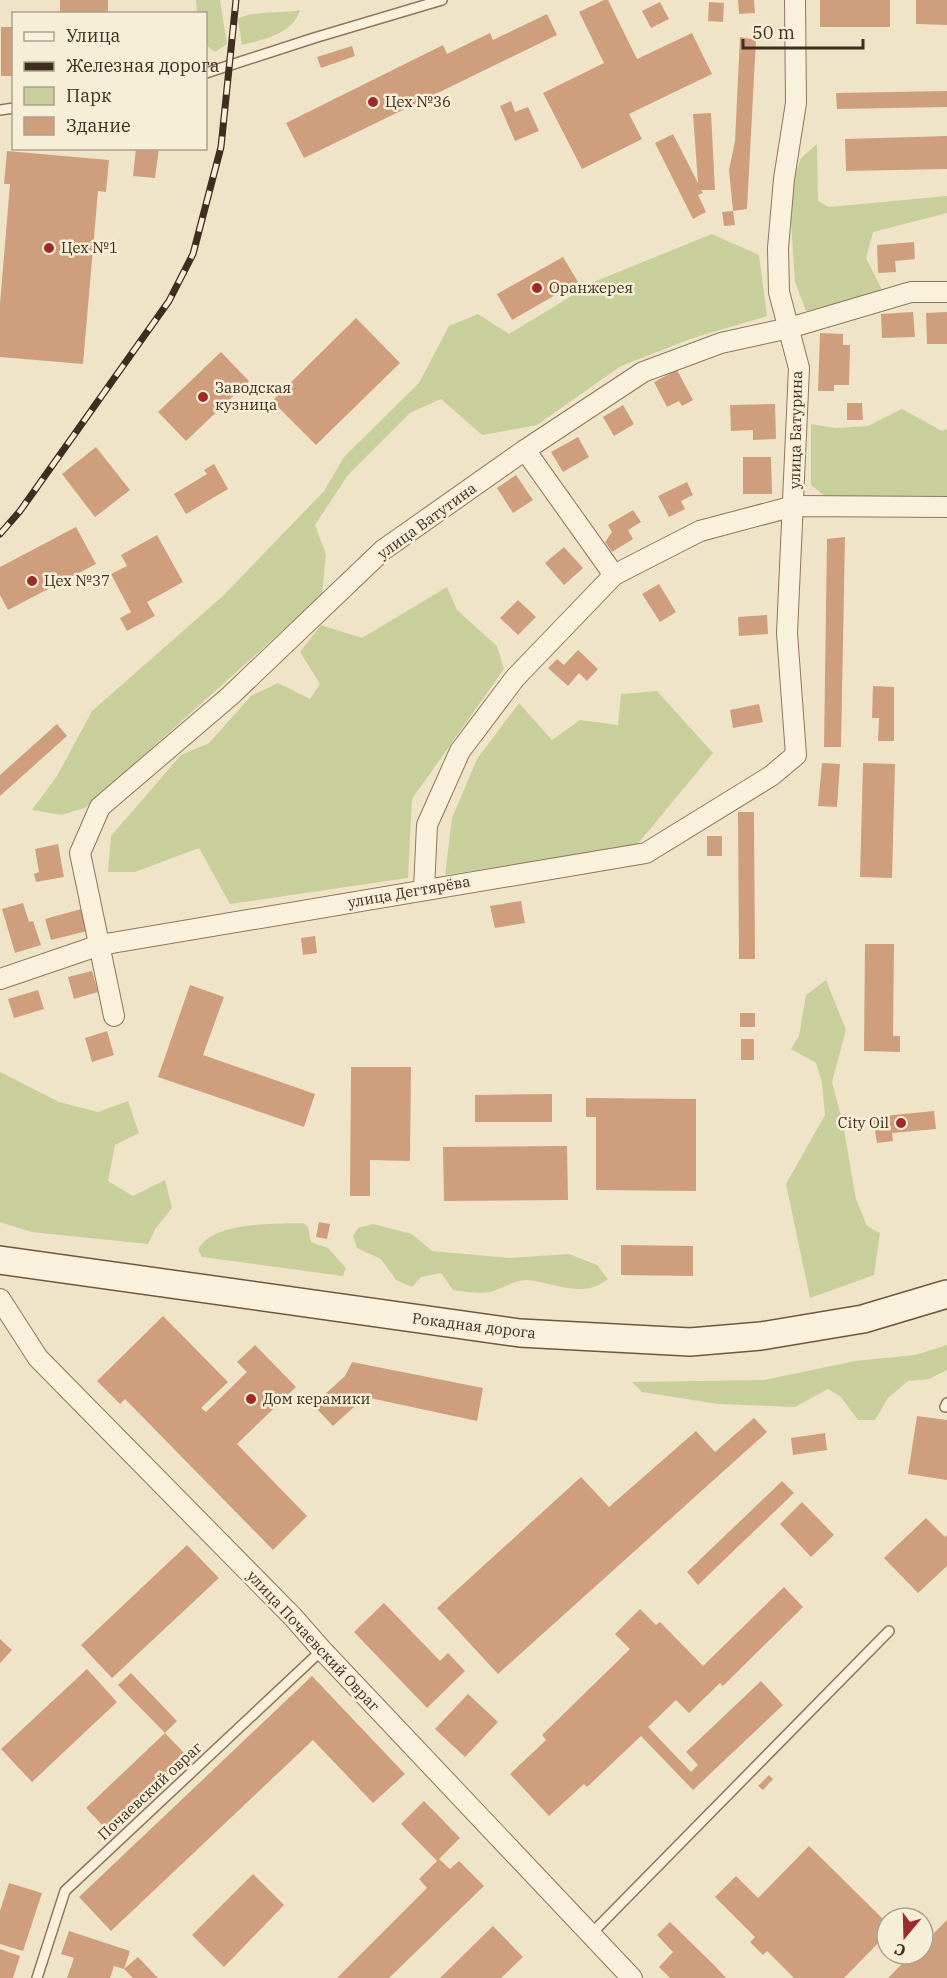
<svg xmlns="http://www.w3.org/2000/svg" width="947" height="1978" font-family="'IBM Plex Serif',serif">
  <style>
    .green { fill: #c9cf9b }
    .building { fill: #cf9f7d }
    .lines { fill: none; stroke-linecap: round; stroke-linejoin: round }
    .lane-casing { stroke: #8d765c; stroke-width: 12 }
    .street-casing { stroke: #8d765c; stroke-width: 22 }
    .secondary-casing { stroke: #6f573f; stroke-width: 30 }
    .lane { stroke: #faf1dc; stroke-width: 9 }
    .street { stroke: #faf1dc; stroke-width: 20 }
    .secondary { stroke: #faf1dc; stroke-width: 27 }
    .rail-casing { stroke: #3d2e20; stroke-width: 7 }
    .rail { stroke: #f7eed8; stroke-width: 4.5; stroke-dasharray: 14; stroke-linecap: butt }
    .poi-dot { fill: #9e2a2b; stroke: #f7eed8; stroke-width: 2 }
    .labels { text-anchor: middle; stroke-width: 5; stroke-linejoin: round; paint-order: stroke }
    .poi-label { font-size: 15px; fill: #3d2e20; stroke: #f7eed8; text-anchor: start }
    .street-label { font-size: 15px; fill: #3d2e20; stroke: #f7eed8 }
  </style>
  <rect width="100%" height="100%" fill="#f0e4c8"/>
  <g class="green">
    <path d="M196 0H220L227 44 215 52 206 45V14L197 13Z"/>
    <path d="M300 10C292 35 264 39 242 45L238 19C252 10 281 14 300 10Z"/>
    <path d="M817 144 818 201 829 207 947 196V213L873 232 866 258 883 292 806 311 795 282 789 192 801 158Z"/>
    <path d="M712 234 759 255 767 316 693 338 621 366 537 425 482 435 441 399 410 413 348 475 315 525 326 554 322 595 85 808 61 815 32 810 57 776 92 711 224 595 324 491 344 457 419 383 449 326 478 314 509 334 596 281Z"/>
    <path d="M902 409 942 431 947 429V496L826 497 811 485V424L835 428 868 426Z"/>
    <path d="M447 587 457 610 497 646 504 669 412 799 408 878 230 904 199 848 135 872H108L111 836 181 755 209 743 251 696 278 683 310 699 320 684 300 652 321 625 362 638Z"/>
    <path d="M657 691 713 753 636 846 445 875 452 818 477 759 519 703 552 740 580 720 618 725 621 694Z"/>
    <path d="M826 980 846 1030 832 1082 843 1124 856 1199 867 1226 880 1233 874 1275 810 1298 786 1184 825 1115 822 1083 816 1063 791 1049 799 1036 806 995Z"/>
    <path d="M0 1072 59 1102 98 1112 128 1101 139 1133 115 1145 108 1181 133 1196 165 1180 172 1208 156 1228 148 1244 31 1232 0 1222Z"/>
    <path d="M303 1223 308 1227 311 1242 328 1248 346 1268 343 1276 202 1257 198 1250C212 1221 276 1224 303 1223Z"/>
    <path d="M373 1224 412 1234 432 1251 509 1258 569 1254 597 1265 608 1279C582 1300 555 1282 526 1280 515 1280 502 1289 490 1292 479 1294 465 1292 453 1290L441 1273 421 1277 412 1287 396 1280 381 1259 357 1248 353 1236 358 1228Z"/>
    <path d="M947 1345V1370L929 1379 908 1381 888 1398 875 1420H858L841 1397 828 1389 795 1407 718 1404 642 1392 632 1382 764 1380 855 1361 915 1355Z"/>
  </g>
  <g class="building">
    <rect x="60" y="0" width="48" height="14"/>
    <path d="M604 0H608L637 59 692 33 712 74 629 114 642 139 582 169 543 93 604 63 579 12Z"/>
    <path d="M738 0H754L755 13 739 14Z"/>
    <rect x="820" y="0" width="70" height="27"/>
    <path d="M916 0H947V25L916 24Z"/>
    <path d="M660 2 669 19 651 28 642 11Z"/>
    <path d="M709 2 724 3 723 22 708 21Z"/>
    <path d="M547 14 557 35 304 158 286 123 443 45 447 54 490 33 493 40Z"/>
    <rect x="1" y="27" width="13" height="49"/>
    <path d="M740 37 756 40 747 209 733 211 729 170 735 141Z"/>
    <path d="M352 46 355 56 321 68 317 57Z"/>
    <path d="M947 91V107L837 109 836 93Z"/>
    <path d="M511 101 515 112 528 107 539 131 515 141 500 106Z"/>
    <path d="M711 113 715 190H701L703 193 698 195 706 212 693 219 655 143 673 134 698 183 693 114Z"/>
    <path d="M947 136V169L846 171 845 139Z"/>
    <path d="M136 148H159L155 178 133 176Z"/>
    <path d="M7 151 109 160 106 192 98 191 83 364 0 357V304L10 184H4Z"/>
    <path d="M733 211 735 225 724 226 722 212Z"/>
    <path d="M914 242 915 259 895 261 896 272 878 273 877 245Z"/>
    <path d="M563 257 578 282 512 320 497 294Z"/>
    <path d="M913 312 915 337 882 338 881 314Z"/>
    <path d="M947 312V344H927L926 313Z"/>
    <path d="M356 318 400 363 316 445 272 401Z"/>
    <path d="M820 333 843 334V345H850L849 385H834V391H818Z"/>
    <path d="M221 352 249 381 186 441 158 412Z"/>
    <path d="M677 370 693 400 682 406 679 401 667 407 654 382Z"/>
    <path d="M847 403H862L863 420H847Z"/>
    <path d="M775 404 776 439 753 440V430L731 431 730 405Z"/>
    <path d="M623 405 634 424 614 436 603 417Z"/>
    <path d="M578 437 589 457 563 472 551 452Z"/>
    <path d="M96 447 130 490 95 517 62 474Z"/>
    <path d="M743 457H771L772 494H743Z"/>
    <path d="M214 464 228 489 186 514 174 494 207 474 204 470Z"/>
    <path d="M516 475 533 500 513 513 497 488Z"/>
    <path d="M687 482 693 495 681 501 685 509 669 517 658 496Z"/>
    <path d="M633 510 641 522 628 530 633 539 612 552 605 542 612 532 608 525Z"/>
    <path d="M76 527 96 564 8 610 0 595V567Z"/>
    <path d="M157 535 183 582 147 602 155 616 127 631 120 618 131 612 111 574 127 566 121 555Z"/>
    <path d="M845 537 841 747H824L827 539Z"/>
    <path d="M564 547 583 568 564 585 545 563Z"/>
    <path d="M659 584 676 612 660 622 642 594Z"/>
    <path d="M518 600 536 617 518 635 500 618Z"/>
    <path d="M767 615 768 634 739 636 738 617Z"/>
    <path d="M578 650 598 669 587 681 579 673 568 686 548 668 557 659 564 665Z"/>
    <path d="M873 686 894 687V741H878L879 718H872Z"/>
    <path d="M759 704 763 722 733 728 730 710Z"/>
    <path d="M57 724 67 736 0 796V775Z"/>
    <path d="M822 763 840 764 837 807 818 806Z"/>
    <path d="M863 763 895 764 892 878 860 877Z"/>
    <path d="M738 812H754L755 959H739Z"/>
    <rect x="707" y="836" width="15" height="20"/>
    <path d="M58 844 64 877 36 882 34 874 39 872 35 849Z"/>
    <path d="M521 901 525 923 495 928 490 906Z"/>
    <path d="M23 903 29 922 33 921 41 945 15 953 2 909Z"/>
    <path d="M81 909 87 931 51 940 45 919Z"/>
    <path d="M315 936 317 953 303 955 301 938Z"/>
    <path d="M865 944H894L893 1036H900V1052L864 1051Z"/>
    <path d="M92 971 98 992 74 999 68 977Z"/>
    <path d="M190 985 224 997 203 1055 315 1094 304 1127 158 1077Z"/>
    <path d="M38 990 44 1009 14 1018 8 999Z"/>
    <rect x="740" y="1013" width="15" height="14"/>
    <path d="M107 1031 114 1055 92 1062 85 1038Z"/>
    <rect x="741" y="1039" width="13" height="21"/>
    <path d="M351 1067H411L410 1161 370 1160V1196H350Z"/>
    <path d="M552 1094V1122H475V1095Z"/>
    <path d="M586 1098 696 1099V1191L596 1190V1117H586Z"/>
    <path d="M934 1111 936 1129 892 1133 893 1141 877 1143 873 1117Z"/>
    <path d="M567 1146 568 1200 444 1201 443 1147Z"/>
    <path d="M319 1222 330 1224 327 1239 316 1237Z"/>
    <path d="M621 1245 693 1246V1276L621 1275Z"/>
    <path d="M163 1316 228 1382 201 1408 206 1412 247 1372 237 1362 255 1345 296 1387 237 1444 307 1516 273 1550 125 1399 120 1404 97 1381Z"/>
    <path d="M352 1362 483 1388 477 1421 365 1397 333 1426 313 1405 345 1376Z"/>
    <path d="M917 1416 947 1420V1480L908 1474Z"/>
    <path d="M754 1418 767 1432 498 1674 437 1608 581 1477 609 1507 696 1431 715 1452Z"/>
    <path d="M825 1433 827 1450 793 1455 791 1438Z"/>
    <path d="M782 1481 794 1493 698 1585 687 1572Z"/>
    <path d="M802 1502 834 1535 811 1557 780 1524Z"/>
    <path d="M926 1518 945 1537 947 1535V1566L918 1593 884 1558Z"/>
    <path d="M187 1545 219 1578 112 1678 81 1645Z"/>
    <path d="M784 1587 803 1607 723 1686 720 1683 689 1713 676 1700 648 1727 691 1772 698 1765 686 1752 761 1681 783 1705 693 1790 641 1736 587 1787 584 1784 549 1816 510 1774 546 1740 542 1735 630 1649 615 1634 640 1609 656 1625 660 1622 703 1666Z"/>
    <path d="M384 1603 440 1661 448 1653 465 1671 427 1708 354 1632Z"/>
    <path d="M0 1639 12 1650 0 1663Z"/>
    <path d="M87 1669 117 1702 32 1782 1 1749Z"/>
    <path d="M131 1673 177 1721 165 1733 118 1685Z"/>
    <path d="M312 1676 405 1774 373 1803 313 1740 111 1931 79 1897Z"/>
    <path d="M468 1694 498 1722 465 1757 435 1729Z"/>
    <path d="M165 1733 187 1756 108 1831 86 1808Z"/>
    <path d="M769 1775 773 1779 763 1790 758 1786Z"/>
    <path d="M424 1801 460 1838 439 1859 450 1869 459 1861 484 1886 389 1978H337L427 1888 419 1879 437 1861 401 1824Z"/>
    <path d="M809 1846 887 1923V1934L844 1978H794L767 1951 763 1955 750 1942 755 1937 715 1897 736 1876 758 1898Z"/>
    <path d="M253 1874 284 1905 224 1967 192 1935Z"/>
    <path d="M9 1883 42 1893 23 1951 0 1944V1911Z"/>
    <path d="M947 1920V1978H888L912 1954H923V1944Z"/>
    <path d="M670 1922 715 1966 726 1978H670L659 1967 673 1952 657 1935Z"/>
    <path d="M493 1926 523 1957 501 1978H440Z"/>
    <path d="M69 1931 130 1951 124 1969 138 1957 158 1978H133L124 1969 114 1966 110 1978H67L74 1958 61 1954Z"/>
    <path d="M0 1949 20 1956 13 1978H0Z"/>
  </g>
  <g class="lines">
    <g class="lane-casing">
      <g id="lane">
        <path d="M206 73 314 38 442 0"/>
        <path d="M0 110 14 108"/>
        <path d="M945 1407 947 1403"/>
        <path d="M591 1934 889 1631"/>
        <path d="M37 1978 65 1891 322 1650"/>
      </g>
    </g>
    <g class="street-casing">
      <g id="street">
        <path d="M525 450 614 575"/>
        <path d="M424 889 427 825 460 751 515 678 614 575 700 531 794 506 947 507"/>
        <path d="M0 979 100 945 646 853 771 776 796 755 787 633 799 368 779 292 778 248 784 179 796 103 795 0"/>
        <path d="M114 1016 80 853 100 807 230 696 383 550 525 450 643 372 721 343 789 328 911 292H947"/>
        <path d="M0 1299 38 1358 293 1617 322 1650 632 1978"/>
      </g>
    </g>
    <g class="secondary-casing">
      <path id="secondary" d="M0 1260 520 1333 690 1342 761 1336 863 1319 947 1294"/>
    </g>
    <use href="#lane" class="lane"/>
    <use href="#street" class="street"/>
    <use href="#secondary" class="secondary"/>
    <g class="rail-casing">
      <path id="rail" d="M0 534 20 511 169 301 193 254 221 147 236 0"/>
    </g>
    <use href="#rail" class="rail"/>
  </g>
  <g class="poi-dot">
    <circle cx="373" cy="102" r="6"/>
    <circle cx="49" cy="248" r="6"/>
    <circle cx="537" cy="288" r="6"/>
    <circle cx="203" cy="397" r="6"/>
    <circle cx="32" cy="581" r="6"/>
    <circle cx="901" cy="1123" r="6"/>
    <circle cx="251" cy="1399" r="6"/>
  </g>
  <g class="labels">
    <g class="poi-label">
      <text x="385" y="107">Цех №36</text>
      <text x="61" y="253">Цех №1</text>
      <text x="549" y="293">Оранжерея</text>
      <text x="215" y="393">Заводская<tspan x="215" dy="17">кузница</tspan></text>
      <text x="44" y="586">Цех №37</text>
      <text x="889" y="1128" text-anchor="end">City Oil</text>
      <text x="263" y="1404">Дом керамики</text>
    </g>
    <g class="street-label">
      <text transform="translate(796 430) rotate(-89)" y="5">улица Батурина</text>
      <text transform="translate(427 521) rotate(-36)" y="5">улица Ватутина</text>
      <text transform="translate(409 892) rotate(-10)" y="5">улица Дегтярёва</text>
      <text transform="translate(474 1326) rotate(7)" y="5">Рокадная дорога</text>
      <text transform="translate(313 1641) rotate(47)" y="5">улица Почаевский Овраг</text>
      <text transform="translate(150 1791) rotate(-43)" y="5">Почаевский овраг</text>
    </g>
  </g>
  <rect x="12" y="12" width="195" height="138" fill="#f7eed8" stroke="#ada18e" stroke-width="1.5"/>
  <rect x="24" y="32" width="30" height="9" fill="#faf1dc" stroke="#ada18e" stroke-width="1.5"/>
  <text x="66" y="42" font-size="18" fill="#3d2e20">Улица</text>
  <rect x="24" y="62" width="30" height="9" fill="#3d2e20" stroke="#ada18e" stroke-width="1.5"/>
  <text x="66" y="72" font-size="18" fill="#3d2e20">Железная дорога</text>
  <rect x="24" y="87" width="30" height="18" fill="#c9cf9b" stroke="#ada18e" stroke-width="1.5"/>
  <text x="66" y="102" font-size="18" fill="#3d2e20">Парк</text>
  <rect x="24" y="117" width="30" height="18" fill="#cf9f7d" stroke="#ada18e" stroke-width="1.5"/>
  <text x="66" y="132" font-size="18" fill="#3d2e20">Здание</text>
  <g transform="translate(905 1936) rotate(199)"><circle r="28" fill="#f7eed8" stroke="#ada18e" stroke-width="1.5"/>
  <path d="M0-4.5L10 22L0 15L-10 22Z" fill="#9e2a2b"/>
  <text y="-9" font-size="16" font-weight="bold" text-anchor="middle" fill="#3d2e20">С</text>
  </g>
  <path d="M743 39v9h120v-9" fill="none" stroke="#3d2e20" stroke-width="3"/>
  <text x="752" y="39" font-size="18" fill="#3d2e20" stroke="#f7eed8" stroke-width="4.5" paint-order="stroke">50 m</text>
</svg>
